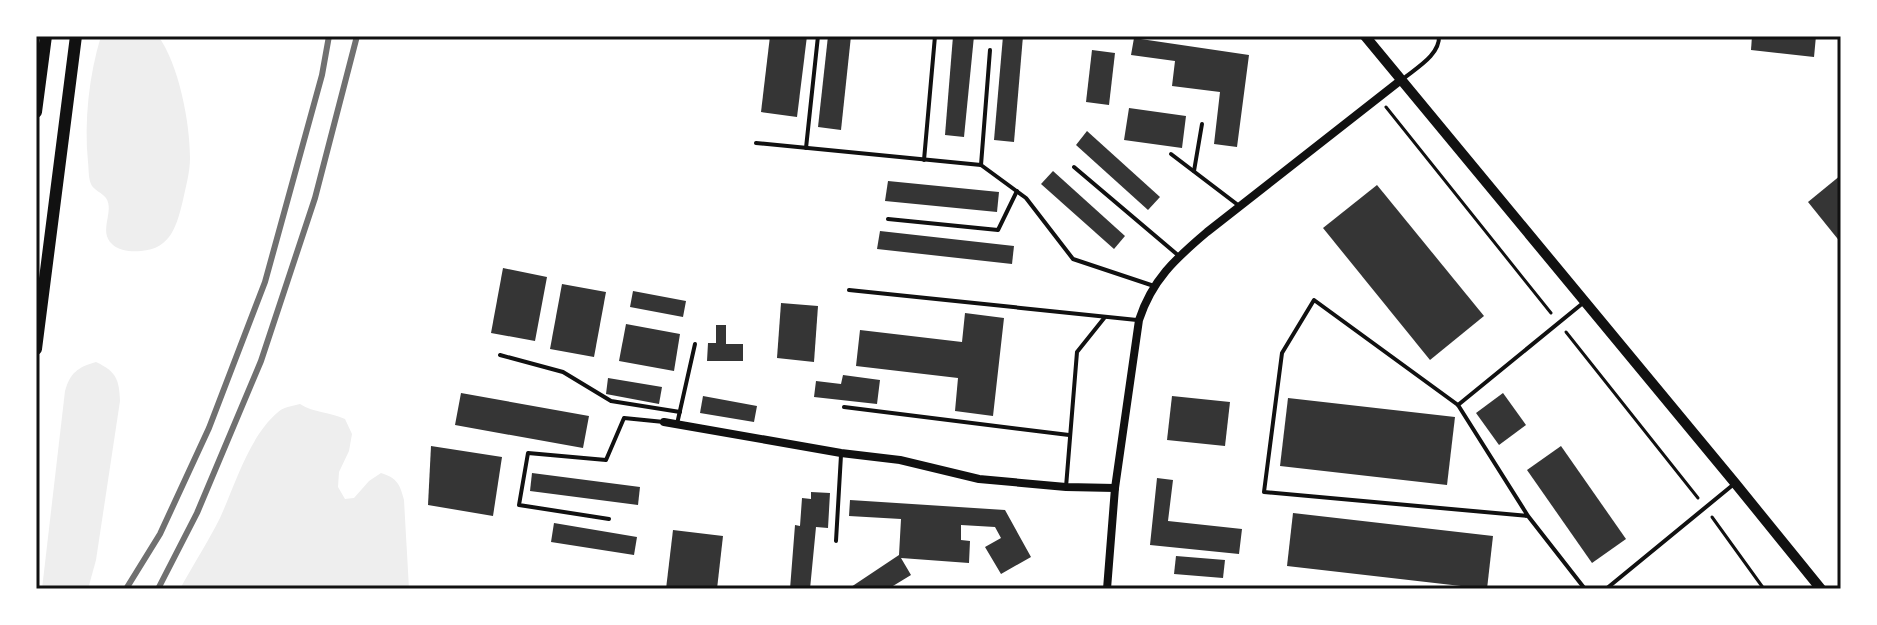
<svg xmlns="http://www.w3.org/2000/svg" width="1877" height="625" font-family="'Open Sans',sans-serif">
  <style>
    .green { fill: #eee }
    .building { fill: #353535 }
    .lines { fill: none; stroke-linecap: round; stroke-linejoin: round }
    .path { stroke: #111; stroke-width: 3 }
    .service { stroke: #111; stroke-width: 4 }
    .minor { stroke: #111; stroke-width: 8 }
    .tertiary { stroke: #111; stroke-width: 10 }
    .primary { stroke: #111; stroke-width: 12 }
    .rail { stroke: #707070; stroke-width: 6 }
    .neatline { fill: none; stroke: #111; stroke-width: 3 }
  </style>
  <rect width="100%" height="100%" fill="#fff"/>
  <g class="green">
    <path d="M101 36H158C179 64 190 123 190 158 190 172 186 186 183 200 177 225 171 249 141 251 132 252 119 251 112 244 98 231 115 211 106 198 102 193 96 191 92 186 88 179 89 170 88 162 84 121 89 75 101 36Z"/>
    <path d="M96 362C117 372 119 380 120 401L96 560 88 589H42L65 391C70 373 78 367 96 362Z"/>
    <path d="M300 404C314 413 330 412 345 419L352 434 349 451 339 472 338 487 345 499 354 498 369 481 381 473C397 478 400 484 404 500L409 589H180C193 565 208 542 220 518 235 485 249 437 277 413 283 407 292 406 300 404Z"/>
  </g>
  <g class="building">
    <path d="M770 36H807L797 117 761 112Z"/>
    <path d="M828 36H851L841 130 818 127Z"/>
    <path d="M953 36H974L964 137 945 135Z"/>
    <path d="M1003 36H1023L1014 142 994 140Z"/>
    <path d="M1752 36H1816L1814 57 1751 50Z"/>
    <path d="M1134 38 1249 55 1237 147 1214 144 1220 92 1172 86 1175 61 1131 55Z"/>
    <path d="M1092 50 1115 53 1109 105 1086 102Z"/>
    <path d="M1129 108 1186 116 1182 148 1124 140Z"/>
    <path d="M1087 131 1160 197 1148 210 1076 145Z"/>
    <path d="M1053 171 1125 236 1114 249 1041 184Z"/>
    <path d="M1841 175V243L1808 202Z"/>
    <path d="M888 181 999 192 997 212 885 201Z"/>
    <path d="M1377 185 1484 316 1430 360 1323 228Z"/>
    <path d="M880 231 1014 246 1012 264 877 249Z"/>
    <path d="M503 268 547 277 535 341 491 333Z"/>
    <path d="M562 284 606 292 594 357 550 349Z"/>
    <path d="M633 291 686 301 683 317 630 307Z"/>
    <path d="M781 303 818 306 814 362 777 358Z"/>
    <path d="M965 313 1004 318 993 416 955 411 958 378 856 366 860 330 962 342Z"/>
    <path d="M626 324 680 334 674 371 619 361Z"/>
    <path d="M716 325H726V344H743V361H707L708 343H716Z"/>
    <path d="M843 375 880 380 877 404 814 397 816 381 841 384Z"/>
    <path d="M608 378 662 387 659 404 606 394Z"/>
    <path d="M461 393 589 416 583 448 455 425Z"/>
    <path d="M1503 393 1526 425 1499 445 1476 413Z"/>
    <path d="M703 396 757 406 754 422 700 413Z"/>
    <path d="M1172 396 1230 402 1225 446 1167 440Z"/>
    <path d="M1288 398 1455 417 1447 485 1280 466Z"/>
    <path d="M431 446 502 457 493 516 428 505Z"/>
    <path d="M1561 446 1626 539 1592 563 1527 470Z"/>
    <path d="M532 473 640 487 638 505 530 491Z"/>
    <path d="M1157 478 1173 480 1168 521 1242 529 1239 554 1150 545Z"/>
    <path d="M811 492 830 493 828 528 816 527 810 589H790L795 525 800 526 802 498 811 499Z"/>
    <path d="M850 500 1005 510 1031 557 1001 574 985 547 1001 538 995 527 961 525V540L970 541 969 563 901 558 911 575 888 589H848L899 555 901 519 849 516Z"/>
    <path d="M1293 513 1493 536 1487 589 1287 566Z"/>
    <path d="M554 523 637 537 634 555 551 542Z"/>
    <path d="M673 530 723 536 717 589H666Z"/>
    <path d="M1176 556 1225 560 1223 578 1174 574Z"/>
  </g>
  <g class="lines">
    <g class="path">
      <path d="M1386 107 1551 313"/>
      <path d="M1566 332 1698 498"/>
      <path d="M1712 517 1764 589"/>
    </g>
    <g class="service">
      <path d="M1403 79C1416 68 1440 55 1439 36"/>
      <path d="M756 143 981 165 1026 198 1073 259 1154 286"/>
      <path d="M806 148 818 36"/>
      <path d="M1171 154 1238 205"/>
      <path d="M924 160 935 36"/>
      <path d="M981 165 990 50"/>
      <path d="M1074 167 1179 256"/>
      <path d="M1194 171 1202 124"/>
      <path d="M888 219 998 230 1017 191"/>
      <path d="M849 290 1137 320"/>
      <path d="M500 355 563 372 611 401 680 412"/>
      <path d="M1458 405 1583 303"/>
      <path d="M844 407 1069 435"/>
      <path d="M677 424 695 344"/>
      <path d="M1066 487 1077 352 1105 317"/>
      <path d="M1528 516 1264 492 1282 353 1314 300 1458 405 1528 516 1585 589"/>
      <path d="M609 519 519 505 528 453 606 460 624 418 664 422"/>
      <path d="M836 541 841 455"/>
      <path d="M1606 589 1734 484"/>
    </g>
    <g class="minor">
      <path d="M664 422 841 453 900 460 979 479 1066 487 1115 488"/>
      <path d="M1107 589 1115 488 1139 320C1152 280 1175 259 1207 232L1401 80"/>
    </g>
    <path class="tertiary" d="M1365 36 1735 483 1821 589"/>
    <g class="primary">
      <path d="M36 112 46 36"/>
      <path d="M36 349 76 36"/>
    </g>
    <g class="rail">
      <path d="M126 589 160 534 209 428 265 282 322 75 329 36"/>
      <path d="M158 589 197 513 261 361 315 198 357 36"/>
    </g>
  </g>
  <rect width="1877" height="625" fill="none" stroke="#ffffff" stroke-width="76"/>
  <rect x="38" y="38" width="1801" height="549" class="neatline"/>
</svg>
